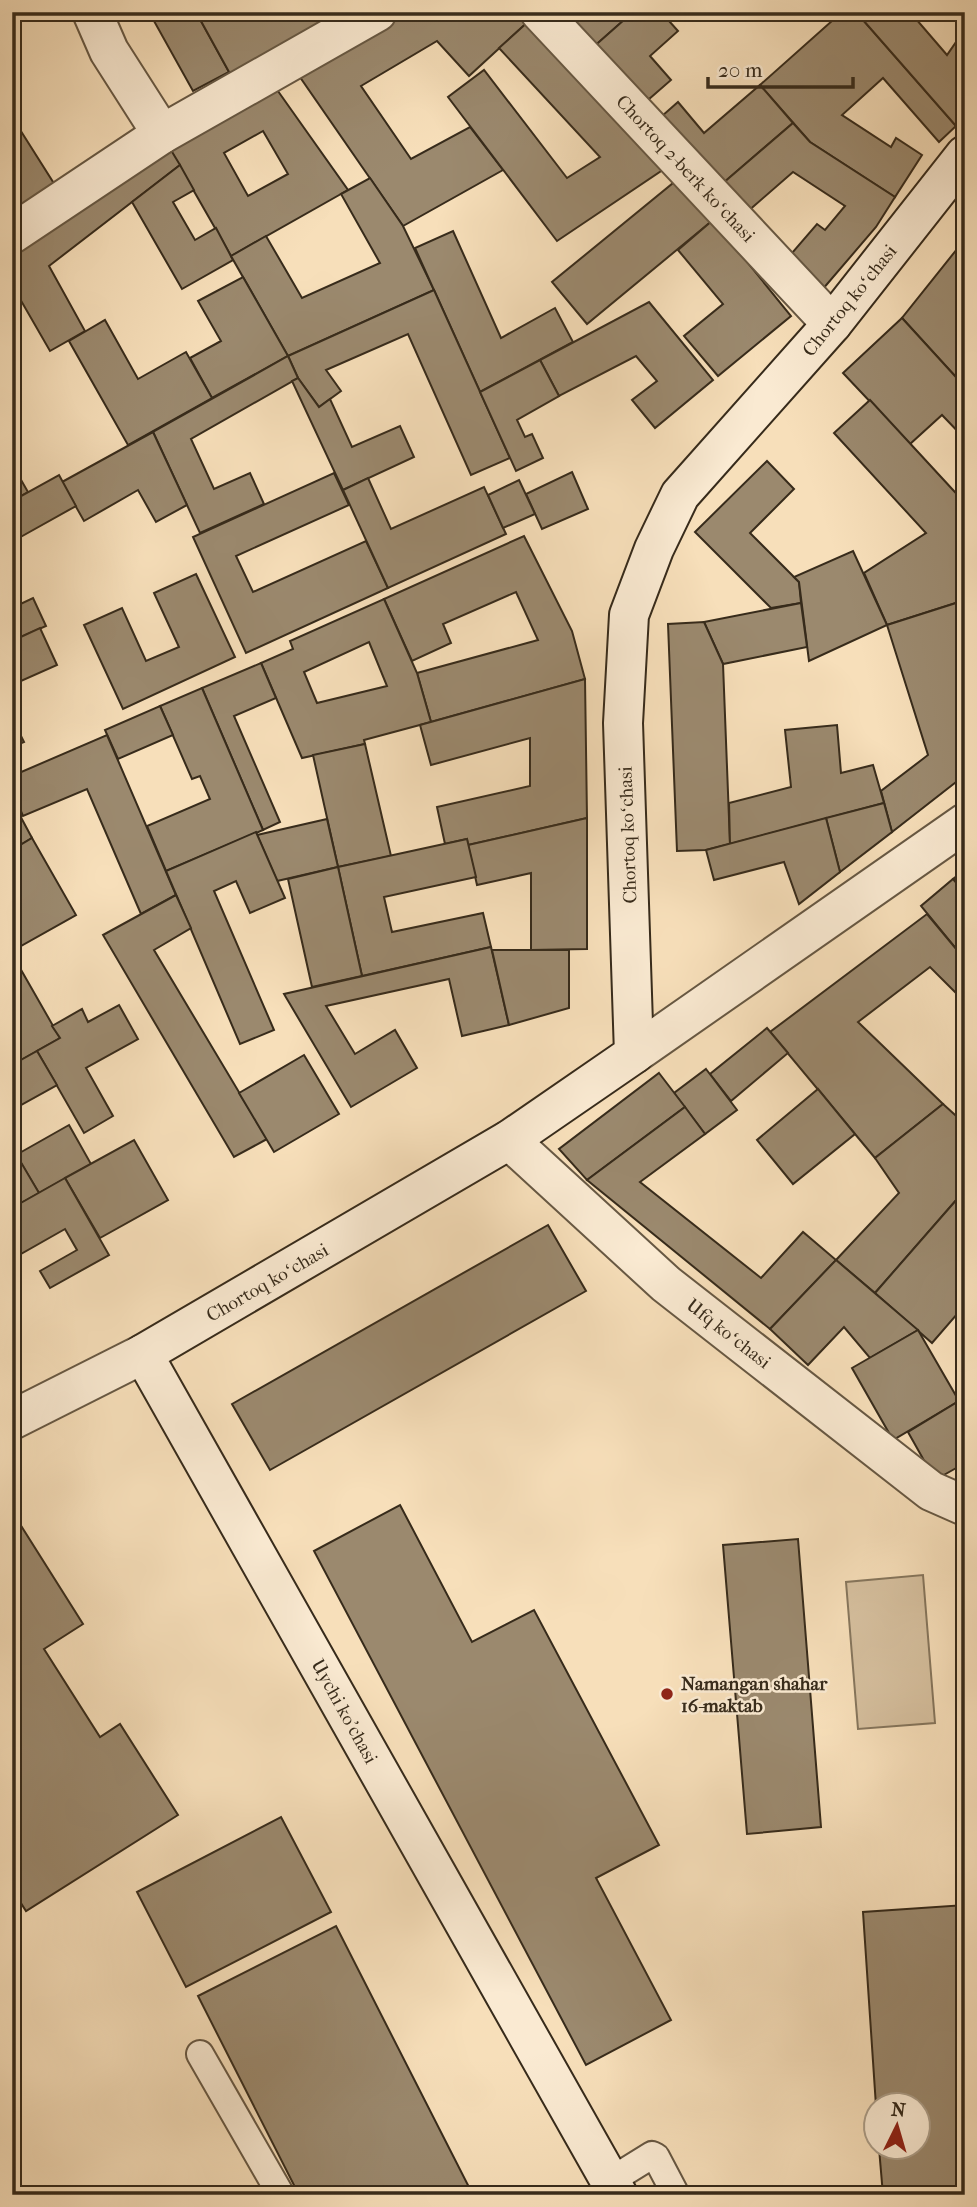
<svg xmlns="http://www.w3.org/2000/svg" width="977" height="2207" font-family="'IM FELL French Canon',serif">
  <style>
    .green { fill: #d6c09f; stroke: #86765d; stroke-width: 2 }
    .building { fill: #9b896e; stroke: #372b1b; stroke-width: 2; fill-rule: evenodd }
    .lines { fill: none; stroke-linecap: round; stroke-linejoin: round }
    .lane-casing { stroke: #675843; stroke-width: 30 }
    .street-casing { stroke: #675843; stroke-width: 42 }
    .secondary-casing { stroke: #372b1b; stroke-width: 42 }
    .lane { stroke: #faead2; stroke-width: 26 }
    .street { stroke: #faead2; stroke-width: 38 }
    .secondary { stroke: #faead2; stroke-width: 38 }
    .poi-dot { fill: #8f2418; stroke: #faead2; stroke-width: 2.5 }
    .labels { text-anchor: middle; stroke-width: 5; stroke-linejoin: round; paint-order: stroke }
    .street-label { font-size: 19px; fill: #372b1b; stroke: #faead2 }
    .poi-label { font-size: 19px; font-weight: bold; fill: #372b1b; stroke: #faead2; text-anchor: start }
  </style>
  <rect width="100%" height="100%" fill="#f7dfba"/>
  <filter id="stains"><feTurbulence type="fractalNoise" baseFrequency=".00286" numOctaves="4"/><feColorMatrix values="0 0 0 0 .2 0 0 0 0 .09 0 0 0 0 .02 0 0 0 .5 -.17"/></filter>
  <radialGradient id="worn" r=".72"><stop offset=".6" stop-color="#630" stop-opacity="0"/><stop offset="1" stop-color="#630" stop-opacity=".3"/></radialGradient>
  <path class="green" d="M923 1575 935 1723 858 1729 846 1582Z"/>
  <g class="building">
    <path d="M149 12H196L229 72 193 91Z"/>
    <path d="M196 12H354L234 81Z"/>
    <path d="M388 12H523L530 20 469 76 437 41 361 86 411 159 470 127 503 170 403 226 293 67Z"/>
    <path d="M558 12H633L590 50Z"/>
    <path d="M633 12H661L678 31 650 56 671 80 641 106 590 50Z"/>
    <path d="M842 12H856L956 126 939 142 883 78 842 115 891 147 896 138 922 155 895 197 810 142 760 85Z"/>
    <path d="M856 12H910L947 55 965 29V114L956 126Z"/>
    <path d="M530 20 667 167 557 241 448 97 484 70 567 178 600 157 499 48Z"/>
    <path d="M268 77 348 190 231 256 163 137ZM263 131 288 174 248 196 224 153Z"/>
    <path d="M760 85 793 123 722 184 662 116 678 102 704 133Z"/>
    <path d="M12 117 60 193 12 223Z"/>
    <path d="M793 123 810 142 895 197 876 227 816 297 780 267 817 224 825 230 845 206 793 172 747 212 722 184Z"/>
    <path d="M163 137 180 165 49 266 85 331 50 351 12 285V253Z"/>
    <path d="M180 165 194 190 173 202 195 240 216 228 233 260 182 289 132 202Z"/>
    <path d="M370 178 403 226 434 290 288 356 231 256 266 236 302 298 380 263 341 194Z"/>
    <path d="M678 179 713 220 587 324 552 282Z"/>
    <path d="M713 220 791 316 718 376 684 336 723 304 678 250Z"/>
    <path d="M453 231 501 338 555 308 573 342 480 392 415 248Z"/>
    <path d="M965 239V387L902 318Z"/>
    <path d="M243 277 288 356 212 398 190 358 221 341 198 301Z"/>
    <path d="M434 290 510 458 471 475 408 334 326 370 341 391 319 407 298 378 288 356Z"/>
    <path d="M649 302 713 380 655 428 632 400 657 381 636 356 559 396 540 360Z"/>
    <path d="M902 318 965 387V439L942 415 910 444 843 373Z"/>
    <path d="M105 320 138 379 186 352 212 398 128 445 69 341Z"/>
    <path d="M288 356 298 378 191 439 214 489 250 473 264 504 200 533 153 432Z"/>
    <path d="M540 360 559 396 517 420 525 437 532 434 543 458 516 471 480 392Z"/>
    <path d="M298 378 319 407 330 399 352 447 400 426 414 457 343 490 292 381Z"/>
    <path d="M870 400 965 503V600L887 625 864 573 926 533 834 433Z"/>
    <path d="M153 432 187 505 156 522 138 490 84 521 62 482Z"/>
    <path d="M767 461 794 489 750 533 799 582 801 603 771 608 695 532Z"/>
    <path d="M12 464 28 492 12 501Z"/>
    <path d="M572 472 588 509 542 529 526 494Z"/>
    <path d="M334 473 349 505 236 556 253 592 366 541 388 588 246 653 193 537Z"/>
    <path d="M59 475 76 506 17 539 12 530V501Z"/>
    <path d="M368 478 391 529 484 487 506 534 388 588 343 490Z"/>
    <path d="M519 480 535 514 503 528 488 495Z"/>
    <path d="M524 536 572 631 585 679 431 722 417 673 538 640 516 592 443 624 451 643 412 661 384 599Z"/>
    <path d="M853 551 887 625 809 661 799 582 794 577Z"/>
    <path d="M196 574 235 657 123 709 84 625 122 608 146 661 179 647 154 593Z"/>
    <path d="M33 598 46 626 12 641V608Z"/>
    <path d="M384 599 417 673 431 722 364 740 365 744 302 758 261 663 293 649 290 641ZM369 642 387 686 317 703 304 672Z"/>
    <path d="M801 603 807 647 723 664 704 622Z"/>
    <path d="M956 603 965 628V775L892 832 881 791 928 755 887 625Z"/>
    <path d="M704 622 723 664 730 844 706 850 677 851 668 624Z"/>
    <path d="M40 628 57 665 12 685V641Z"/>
    <path d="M261 663 276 698 234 716 280 822 263 830 202 688Z"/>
    <path d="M585 679 587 818 468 845 467 839 445 844 437 807 530 786V738L431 765 420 725Z"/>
    <path d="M202 688 263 830 166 871 147 826 210 799 200 776 192 779 160 706Z"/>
    <path d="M160 706 173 735 118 759 105 730Z"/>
    <path d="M12 718 24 742 12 747Z"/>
    <path d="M837 725 841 773 873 765 884 803 730 844 729 803 791 787 785 730Z"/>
    <path d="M107 735 176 895 141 914 87 789 23 816 12 790V776Z"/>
    <path d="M365 744 391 856 338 867 313 755Z"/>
    <path d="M884 803 892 832 840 872 826 818Z"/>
    <path d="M17 810 32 838 12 850V813Z"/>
    <path d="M587 818V949L531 950V873L477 885 468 845Z"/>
    <path d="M826 818 840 872 799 904 784 862 714 880 706 850Z"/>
    <path d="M327 819 338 867 277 881 257 835Z"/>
    <path d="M256 832 285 898 250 913 236 881 214 891 274 1030 240 1044 166 871Z"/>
    <path d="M32 838 76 915 12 951V850Z"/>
    <path d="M467 839 476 877 384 897 392 932 483 913 491 947 362 976 338 867Z"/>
    <path d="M338 867 362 976 312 987 288 879Z"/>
    <path d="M965 869V893L953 879Z"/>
    <path d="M953 879 965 893V944L957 950 921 906Z"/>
    <path d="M176 895 191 928 154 950 267 1139 234 1157 103 935Z"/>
    <path d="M927 914 957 950 962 946 965 950V1002L930 967 858 1022 943 1104 875 1158 770 1032Z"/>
    <path d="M491 947 509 1025 462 1036 449 979 326 1006 355 1054 395 1030 417 1068 351 1107 284 994Z"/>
    <path d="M492 950H569V1008L509 1025Z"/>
    <path d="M12 954 60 1038 12 1065Z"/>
    <path d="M119 1005 138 1039 86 1068 113 1116 84 1133 37 1051 60 1038 52 1026 82 1009 88 1022Z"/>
    <path d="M767 1028 788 1053 731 1101 710 1074Z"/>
    <path d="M37 1051 57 1085 12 1110V1065Z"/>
    <path d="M304 1055 339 1114 274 1152 239 1093Z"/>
    <path d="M706 1069 737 1110 705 1134 674 1093Z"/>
    <path d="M659 1073 685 1107 587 1180 559 1149Z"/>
    <path d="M818 1089 855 1134 793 1184 757 1140Z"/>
    <path d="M943 1104 965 1124V1190L875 1293 836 1260 899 1193 875 1158Z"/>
    <path d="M685 1107 705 1134 640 1182 761 1278 803 1232 836 1260 770 1329 587 1180Z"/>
    <path d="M69 1125 91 1164 39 1193 16 1155Z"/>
    <path d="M134 1140 168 1200 100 1238 65 1178Z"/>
    <path d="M12 1147 39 1193 12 1208Z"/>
    <path d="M65 1178 109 1255 50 1288 40 1271 77 1250 65 1229 12 1259V1208Z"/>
    <path d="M965 1190V1305L932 1343 875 1293Z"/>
    <path d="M548 1225 586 1291 270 1470 232 1404Z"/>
    <path d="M836 1260 918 1330 870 1358 844 1327 808 1365 770 1329Z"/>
    <path d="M918 1330 959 1401 893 1440 852 1368Z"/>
    <path d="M959 1401 965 1411V1463L935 1480 908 1432Z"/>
    <path d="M400 1505 472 1642 534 1610 659 1845 596 1878 671 2020 586 2065 314 1551Z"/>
    <path d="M13 1513 83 1624 44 1649 100 1737 120 1724 178 1815 26 1911 12 1889V1805L15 1803 12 1800Z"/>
    <path d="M798 1539 821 1827 747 1834 723 1545Z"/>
    <path d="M281 1817 331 1912 186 1987 137 1892Z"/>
    <path d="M965 1905V2195H883L879 2148H918V2106H876L863 1912Z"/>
    <path d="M336 1926 473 2195H299L198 1996Z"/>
  </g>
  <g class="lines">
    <g class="lane-casing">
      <g id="lane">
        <path d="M200 2054 281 2195"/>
        <path d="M610 2181 652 2155 656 2157 676 2195"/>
      </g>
    </g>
    <g class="street-casing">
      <g id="street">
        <path d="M92 12 109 51 162 134 377 12"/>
        <path d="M540 12 832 324"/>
        <path d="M12 234 162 134"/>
        <path d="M634 1054 965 823"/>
        <path d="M509 1140 666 1284 931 1491 965 1506"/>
        <path d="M12 1420 143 1354"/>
      </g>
    </g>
    <g class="secondary-casing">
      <path id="secondary" d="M618 2195 143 1354 509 1140 634 1054 623 723 629 615 654 549 680 495 832 324 965 155"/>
    </g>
    <use href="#lane" class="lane"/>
    <use href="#street" class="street"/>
    <use href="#secondary" class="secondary"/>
  </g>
  <circle class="poi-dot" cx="667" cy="1694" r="7"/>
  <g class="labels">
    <g class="street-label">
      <text transform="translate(686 168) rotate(47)" y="7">Chortoq 2-berk koʻchasi</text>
      <text transform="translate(849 300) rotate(-51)" y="7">Chortoq koʻchasi</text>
      <text transform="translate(627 835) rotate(-92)" y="7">Chortoq koʻchasi</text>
      <text transform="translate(267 1282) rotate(-30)" y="7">Chortoq koʻchasi</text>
      <text transform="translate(729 1333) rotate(38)" y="7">Ufq koʻchasi</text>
      <text transform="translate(345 1711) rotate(61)" y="7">Uychi ko'chasi</text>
    </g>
    <g class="poi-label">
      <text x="681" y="1690">Namangan shahar<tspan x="681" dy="22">16-maktab</tspan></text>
    </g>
  </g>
  <rect width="977" height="2207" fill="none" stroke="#f7dfba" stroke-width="42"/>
  <rect x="14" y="14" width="949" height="2179" fill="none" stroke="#372b1b" stroke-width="3.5"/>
  <rect x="21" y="21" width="935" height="2165" fill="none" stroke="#372b1b" stroke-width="2"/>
  <g transform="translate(897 2126) rotate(5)"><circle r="33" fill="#faead2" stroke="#ac9e89" stroke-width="2"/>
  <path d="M0-5L12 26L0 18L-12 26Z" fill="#8f2418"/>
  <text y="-10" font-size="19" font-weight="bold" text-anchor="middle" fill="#372b1b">N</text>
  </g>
  <path d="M708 77v10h145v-10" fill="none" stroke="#372b1b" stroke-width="3.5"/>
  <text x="718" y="77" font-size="21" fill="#372b1b" stroke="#faead2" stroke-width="5" paint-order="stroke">20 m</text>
  <rect width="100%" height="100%" filter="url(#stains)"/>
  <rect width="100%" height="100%" fill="url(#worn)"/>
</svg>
